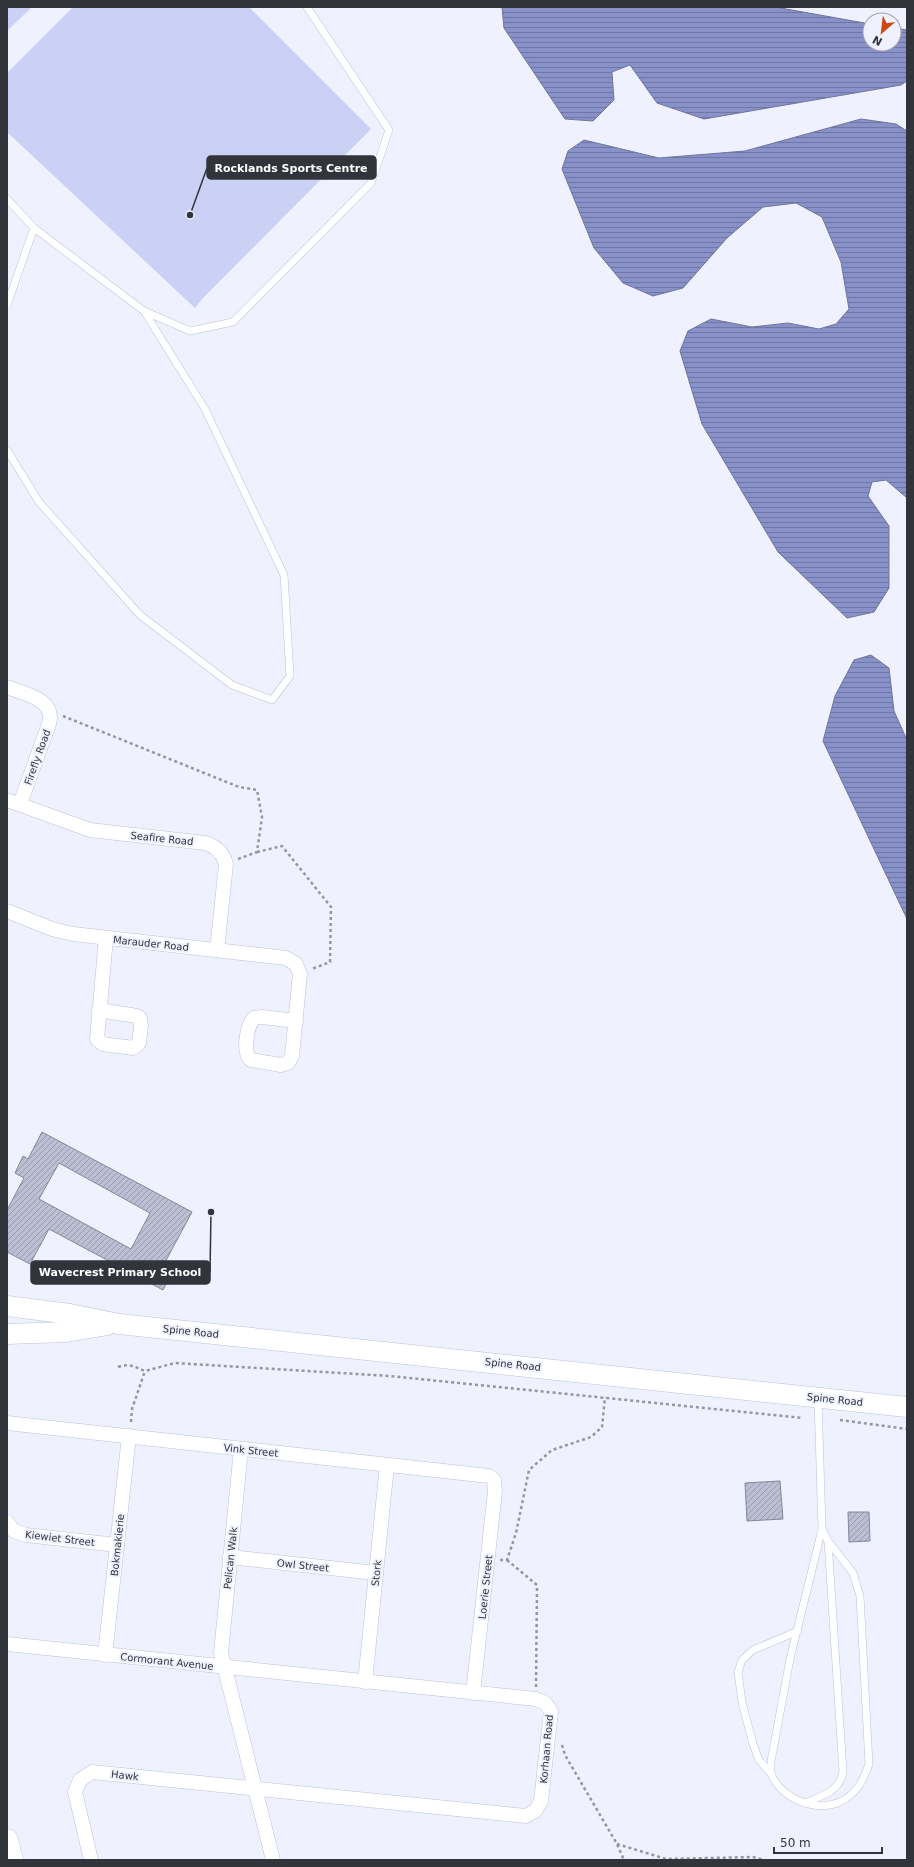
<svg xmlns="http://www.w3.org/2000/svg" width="914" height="1867" font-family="'DejaVu Sans',sans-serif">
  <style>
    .grass { fill: #cad1f4 }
    .water { fill: url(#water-rules); stroke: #6e759e }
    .building { fill: url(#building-hatch); stroke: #838799; fill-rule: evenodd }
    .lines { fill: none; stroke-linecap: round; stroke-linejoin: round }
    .lane-casing { stroke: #bdc1d5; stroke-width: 8 }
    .street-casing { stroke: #bdc1d5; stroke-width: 15 }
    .secondary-casing { stroke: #bdc1d5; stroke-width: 21 }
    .primary-casing { stroke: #bdc1d5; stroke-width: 23 }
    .path { stroke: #9496a1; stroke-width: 2.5; stroke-dasharray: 3 3; stroke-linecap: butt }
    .lane { stroke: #fff; stroke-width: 7 }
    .street { stroke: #fff; stroke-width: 14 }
    .secondary { stroke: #fff; stroke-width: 20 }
    .primary { stroke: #fff; stroke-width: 22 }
    .labels { text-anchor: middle; stroke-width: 4; stroke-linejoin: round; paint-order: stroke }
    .street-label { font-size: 10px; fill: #32343c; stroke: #eff1fe }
    .leader { fill: none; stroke: #32343c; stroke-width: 1.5 }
    .callout-dot { fill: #32343c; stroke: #eff1fe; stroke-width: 1.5 }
    .callout { fill: #32343c; stroke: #32343c; stroke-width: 1.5 }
    .callout-label { font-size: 11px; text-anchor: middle; font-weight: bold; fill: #fff }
  </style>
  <defs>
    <pattern id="water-rules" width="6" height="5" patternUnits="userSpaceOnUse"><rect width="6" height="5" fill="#8891c8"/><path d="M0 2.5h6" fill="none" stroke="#7077a4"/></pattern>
    <pattern id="building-hatch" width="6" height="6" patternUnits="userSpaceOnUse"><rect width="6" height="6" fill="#bbbfd3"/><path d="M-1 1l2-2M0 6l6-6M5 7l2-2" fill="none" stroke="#999cac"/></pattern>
  </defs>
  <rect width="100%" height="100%" fill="#eff1fe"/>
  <g class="grass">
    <path d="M7 7H32L7 31Z"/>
    <path d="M73 7H249L371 129 203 298 195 308 7 132V73Z"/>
  </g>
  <g class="water">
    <path d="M502 7H775L870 24V44H894V28L907 30V81L901 85 704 119 657 103 630 65 612 72 614 100 593 121 565 119 504 28Z"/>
    <path d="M861 119 896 124 907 131V498L886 480 872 482 868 496 889 526V588L874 612 847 618 778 552 702 424 680 351 688 331 711 319 752 327 788 323 819 329 836 324 849 309 841 262 822 217 796 203 763 207 727 238 683 288 653 296 623 283 594 248 562 169 568 151 584 140 659 158 745 151Z"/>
    <path d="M871 655 889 668 894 711 907 740V919L823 741 835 696 854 660Z"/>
  </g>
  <g class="building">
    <path d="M42 1132 192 1212 163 1266 173 1271 163 1290 49 1229 30 1264 7 1252V1210L24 1178 15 1173 23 1156 28 1159ZM59 1163 150 1213 131 1249 39 1199Z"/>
    <path d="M780 1481 783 1519 747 1521 745 1483Z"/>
    <path d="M848 1512H869L870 1541 849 1542Z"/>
  </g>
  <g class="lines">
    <g class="lane-casing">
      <g id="lane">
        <path d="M7 199 34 228 144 311 190 331 233 322 371 183 389 130 307 7"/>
        <path d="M7 305 34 228"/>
        <path d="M7 450 39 502 140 615 232 685 272 700 290 676 284 575 205 409 144 311"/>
        <path d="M818 1399 822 1529 790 1659 771 1761C771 1766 770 1772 772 1776 784 1800 816 1812 840 1802 857 1794 864 1779 869 1764L860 1596 853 1573 828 1541 822 1529"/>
        <path d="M772 1775 759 1760 753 1744 742 1702 738 1672 742 1660 753 1650 798 1631"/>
        <path d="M805 1803C822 1796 839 1792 843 1772L828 1541"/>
      </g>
    </g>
    <g class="street-casing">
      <g id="street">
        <path d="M7 687C25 694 56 699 49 724L20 804"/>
        <path d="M7 800 90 830 205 843C216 846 223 853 226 864L217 950"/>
        <path d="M7 911 52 929 73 934 286 958 296 964 300 974 292 1056 288 1063 281 1065 251 1060C242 1053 247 1025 254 1018L262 1017 296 1021"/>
        <path d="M99 1010 137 1016 140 1018 141 1026 139 1043 133 1048 103 1044 97 1039 106 938"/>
        <path d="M7 1423 489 1476 494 1480 495 1491 473 1693"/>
        <path d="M241 1449 221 1653 273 1860"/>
        <path d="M7 1522 14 1531 26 1535 117 1545"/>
        <path d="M230 1557 376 1573"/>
        <path d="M7 1644 536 1699 545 1703 551 1711 541 1801 535 1811 526 1816 92 1772 80 1780 75 1792 91 1860"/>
        <path d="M105 1655 129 1436"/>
        <path d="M365 1682 387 1465"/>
      </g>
    </g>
    <g class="secondary-casing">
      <g id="secondary">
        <path d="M7 1306 70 1314 119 1324 907 1407"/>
        <path d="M7 1334 66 1332 108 1325"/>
      </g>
    </g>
    <g class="primary-casing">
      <path id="primary" d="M7 1840 12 1860"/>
    </g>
    <g class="path">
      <path d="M63 716 239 787 257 790 262 817 257 852 238 859"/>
      <path d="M257 852 282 846 331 907 330 962 312 969"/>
      <path d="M118 1367C129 1363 135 1367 145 1371L175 1363 390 1376 803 1418"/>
      <path d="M840 1420 907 1429"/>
      <path d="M131 1422 132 1409 145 1371"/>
      <path d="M500 1560H507L516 1533 529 1470 552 1450 591 1437 602 1427 605 1397"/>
      <path d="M507 1560 537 1585 536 1687"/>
      <path d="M562 1745 565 1755 617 1844 624 1860"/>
      <path d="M617 1844 666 1859 753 1857 765 1860"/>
    </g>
    <use href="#lane" class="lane"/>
    <use href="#street" class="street"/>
    <use href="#secondary" class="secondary"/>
    <use href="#primary" class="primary"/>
  </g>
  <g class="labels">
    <g class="street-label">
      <text transform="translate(37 757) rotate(-70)" y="4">Firefly Road</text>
      <text transform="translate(162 838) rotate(6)" y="4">Seafire Road</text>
      <text transform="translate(151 943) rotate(6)" y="4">Marauder Road</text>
      <text transform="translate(191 1331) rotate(6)" y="4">Spine Road</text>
      <text transform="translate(513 1364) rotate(6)" y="4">Spine Road</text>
      <text transform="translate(835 1399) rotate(6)" y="4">Spine Road</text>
      <text transform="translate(251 1450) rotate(6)" y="4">Vink Street</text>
      <text transform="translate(60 1538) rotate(7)" y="4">Kiewiet Street</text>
      <text transform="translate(117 1545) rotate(-84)" y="4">Bokmakierie</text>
      <text transform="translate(230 1558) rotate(-84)" y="4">Pelican Walk</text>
      <text transform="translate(303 1565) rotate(6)" y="4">Owl Street</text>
      <text transform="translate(376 1573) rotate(-84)" y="4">Stork</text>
      <text transform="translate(485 1587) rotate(-84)" y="4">Loerie Street</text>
      <text transform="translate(167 1661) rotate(6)" y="4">Cormorant Avenue</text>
      <text transform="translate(546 1749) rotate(-85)" y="4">Korhaan Road</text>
      <text transform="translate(125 1775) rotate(6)" y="4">Hawk</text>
    </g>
  </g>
  <path class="leader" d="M190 215L207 168M211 1212L210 1272"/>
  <g class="callout-dot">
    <circle cx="190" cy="215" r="4"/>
    <circle cx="211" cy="1212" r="4"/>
  </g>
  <g class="callout">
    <rect x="207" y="156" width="169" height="23" rx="4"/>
    <rect x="31" y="1261" width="179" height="23" rx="4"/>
  </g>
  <g class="callout-label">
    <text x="291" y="172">Rocklands Sports Centre</text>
    <text x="120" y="1276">Wavecrest Primary School</text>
  </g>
  <rect width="914" height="1867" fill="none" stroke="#32343c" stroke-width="16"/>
  <g transform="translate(882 32) rotate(208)"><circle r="19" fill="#eff1fe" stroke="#a3a5b0"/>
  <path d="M0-3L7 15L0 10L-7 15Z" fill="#cd4710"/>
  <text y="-6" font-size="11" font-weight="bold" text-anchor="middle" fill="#32343c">N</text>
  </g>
  <path d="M774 1847v6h108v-6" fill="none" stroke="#32343c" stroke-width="2"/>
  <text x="780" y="1847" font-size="12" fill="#32343c" stroke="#eff1fe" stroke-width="3" paint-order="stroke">50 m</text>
</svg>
